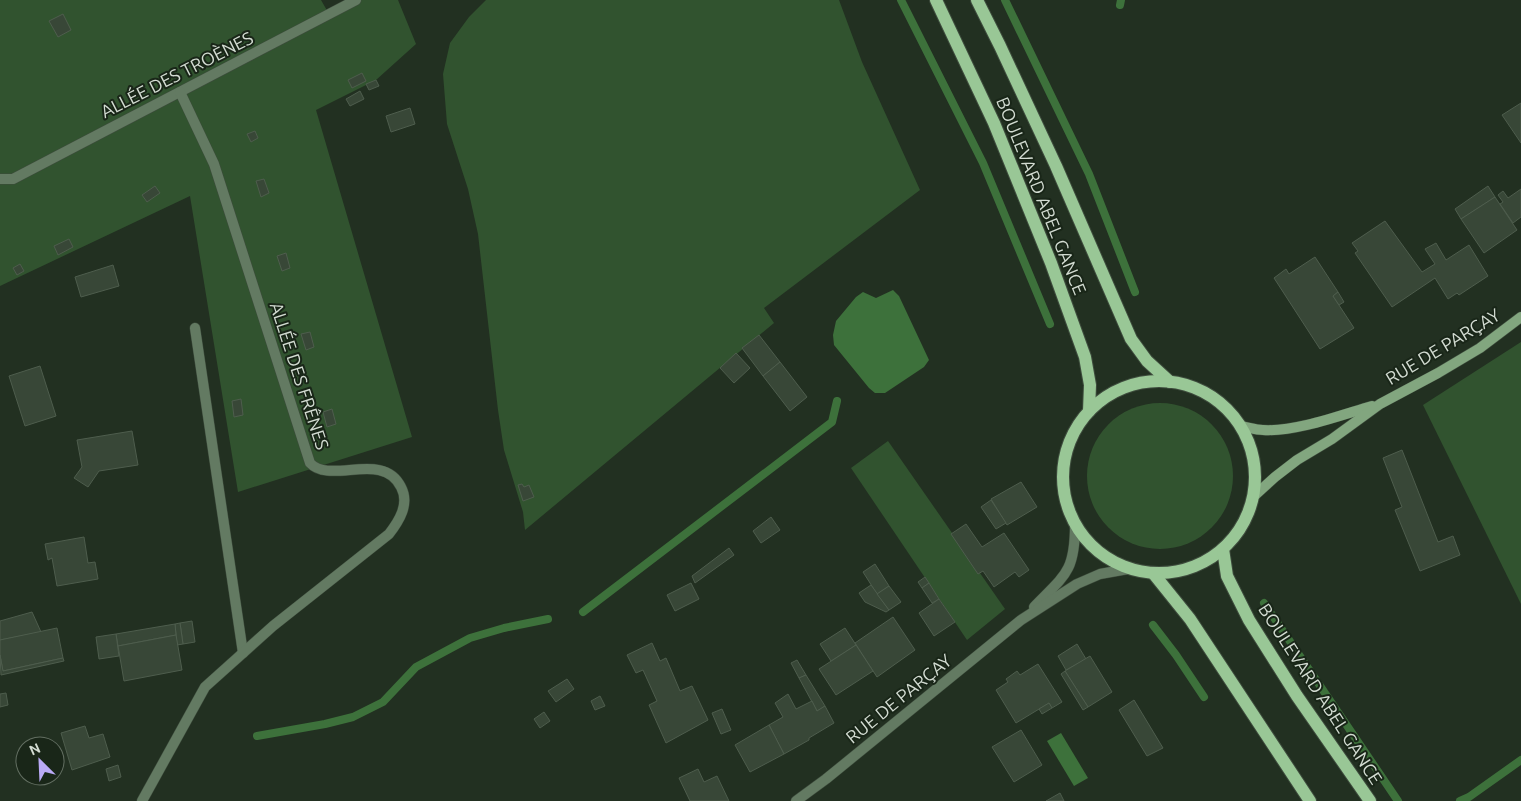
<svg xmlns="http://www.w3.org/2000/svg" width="1521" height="801" font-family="Ubuntu,sans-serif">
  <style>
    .green { fill: #31532f }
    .water { fill: #3d713b }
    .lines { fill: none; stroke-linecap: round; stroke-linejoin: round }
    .stream { stroke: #3d713b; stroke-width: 8 }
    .building { fill: #384737; stroke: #4e5d4d }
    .lane-casing { stroke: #3e4c3d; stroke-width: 11 }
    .street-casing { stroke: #3e4c3d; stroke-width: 11 }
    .secondary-casing { stroke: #3e4c3d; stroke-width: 11 }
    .primary-casing { stroke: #3e4c3d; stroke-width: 14 }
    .lane { stroke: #637a62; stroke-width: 10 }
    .street { stroke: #637a62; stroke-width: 10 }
    .secondary { stroke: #82a67f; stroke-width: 10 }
    .primary { stroke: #99c796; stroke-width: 12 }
    .labels { text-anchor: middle; stroke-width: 4; stroke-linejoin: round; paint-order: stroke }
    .street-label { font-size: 18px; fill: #d3dcd2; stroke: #192618 }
  </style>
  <rect width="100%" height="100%" fill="#223021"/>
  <g class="green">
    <path d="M0 0H321L329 14 356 0H398L416 44 376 80 316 110 412 437 238 492 190 196 0 286Z"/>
    <path d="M486 0H839L862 62 920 190 764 308 774 323 525 530 523 512 504 450 498 410 478 234 468 189 447 124 443 74 450 43 469 17Z"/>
    <path d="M1521 342V604L1423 405Z"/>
    <circle cx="1160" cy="476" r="73"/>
    <path d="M888 441 1005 609 967 640 851 468Z"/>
  </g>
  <g class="water">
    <path d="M893 290 899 296 929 360 924 367 885 393H875L869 388 834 345 833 335 836 321 856 297 863 292 876 298Z"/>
    <path d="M1061 733 1088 778 1074 786 1047 741Z"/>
  </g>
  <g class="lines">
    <g class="stream">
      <path d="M901 0 983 163 1050 324"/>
      <path d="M1005 0 1089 174 1135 292"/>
      <path d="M1120 5 1121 0"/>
      <path d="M1264 603 1398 801"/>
      <path d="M583 612 832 422 837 401"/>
      <path d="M1153 625 1176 655 1204 697"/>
      <path d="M257 736 325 724 353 717 383 702 416 667 470 638 504 628 548 619"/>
      <path d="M1460 801 1469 797 1521 760"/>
    </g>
  </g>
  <g class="building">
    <path d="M63 14 71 30 58 37 49 21Z"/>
    <path d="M362 73 366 81 352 88 348 80Z"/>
    <path d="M376 80 379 86 369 90 366 84Z"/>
    <path d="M360 91 364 99 350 106 346 99Z"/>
    <path d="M1521 103V143L1502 115Z"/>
    <path d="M410 108 415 124 391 132 386 116Z"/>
    <path d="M255 131 258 138 251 142 247 134Z"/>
    <path d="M264 179 269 193 261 197 256 181Z"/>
    <path d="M155 186 160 193 147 202 142 195Z"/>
    <path d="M1488 186 1495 197 1461 219 1455 209Z"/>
    <path d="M1521 189V217L1513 223 1500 204 1503 202 1498 195 1503 191 1508 198Z"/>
    <path d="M1495 197 1517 230 1484 253 1461 219Z"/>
    <path d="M1385 221 1422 272 1435 264 1425 249 1436 243 1446 260 1469 245 1488 276 1459 295 1457 293 1448 299 1435 278 1392 307 1355 253 1358 251 1352 243Z"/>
    <path d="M69 239 73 247 58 255 54 246Z"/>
    <path d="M286 253 290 268 282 271 277 256Z"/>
    <path d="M1315 257 1338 292 1333 296 1354 328 1320 349 1274 278 1286 269 1289 274Z"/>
    <path d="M20 264 24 271 17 275 13 268Z"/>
    <path d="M113 265 119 286 81 297 75 277Z"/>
    <path d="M1338 292 1344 302 1339 305 1333 296Z"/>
    <path d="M310 332 314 347 306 350 301 334Z"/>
    <path d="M759 335 780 362 763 376 742 348Z"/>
    <path d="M736 353 750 368 734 383 720 368Z"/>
    <path d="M780 362 807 397 790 411 763 376Z"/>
    <path d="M40 366 56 416 25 426 9 376Z"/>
    <path d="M241 399 243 415 234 417 232 401Z"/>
    <path d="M332 409 336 424 327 427 323 412Z"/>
    <path d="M132 431 138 465 99 471 88 487 74 478 82 467 77 440Z"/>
    <path d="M1402 450 1438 542 1453 536 1460 555 1420 571 1395 510 1402 507 1383 458Z"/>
    <path d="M1021 482 1037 507 1007 525 991 499Z"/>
    <path d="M522 484 524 487 529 485 534 497 523 501 518 485Z"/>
    <path d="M991 500 1006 523 996 529 981 507Z"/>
    <path d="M771 517 780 530 761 543 753 531Z"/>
    <path d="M966 524 982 547 1004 533 1029 570 1019 577 1015 572 994 587 983 571 978 574 951 534Z"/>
    <path d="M84 537 88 563 95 562 98 579 57 586 52 558 48 560 45 544Z"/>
    <path d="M729 548 734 555 695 583 692 576Z"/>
    <path d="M875 564 889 586 877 594 863 572Z"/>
    <path d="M925 577 929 583 922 588 918 582Z"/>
    <path d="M691 583 699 599 675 611 667 595Z"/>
    <path d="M929 583 939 599 932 603 922 588Z"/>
    <path d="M871 585 889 610 886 612 865 602 859 593Z"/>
    <path d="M889 586 901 602 889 610 877 594Z"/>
    <path d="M939 599 955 622 934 636 919 613Z"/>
    <path d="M32 612 41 632 0 640V621Z"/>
    <path d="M893 617 915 650 877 677 855 643Z"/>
    <path d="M192 621 195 642 183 644 180 623Z"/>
    <path d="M180 623 183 644 177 645 175 624Z"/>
    <path d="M175 624 176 635 118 646 116 634Z"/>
    <path d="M57 628 63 658 3 671 0 655V640Z"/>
    <path d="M845 628 856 645 831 661 820 644Z"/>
    <path d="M116 634 119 656 99 659 96 637Z"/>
    <path d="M176 635 182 670 124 681 118 646Z"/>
    <path d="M652 643 660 661 666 658 680 691 692 686 708 720 666 743 649 705 657 701 643 670 636 673 627 655Z"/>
    <path d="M1077 644 1086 659 1066 670 1058 656Z"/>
    <path d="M856 645 873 671 836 695 819 669Z"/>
    <path d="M0 655 3 671 63 658 64 661 1 675Z"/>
    <path d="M1090 656 1112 692 1088 707 1065 671Z"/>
    <path d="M797 660 806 675 799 678 791 663Z"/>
    <path d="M1038 664 1062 702 1052 708 1049 703 1016 723 996 690 1008 682 1006 679 1017 671 1020 675Z"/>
    <path d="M1065 671 1088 707 1083 710 1061 674Z"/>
    <path d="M806 675 825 706 817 711 799 678Z"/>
    <path d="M567 679 574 689 556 702 548 691Z"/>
    <path d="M6 693 8 705 0 707V694Z"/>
    <path d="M788 694 796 709 812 701 817 711 825 706 834 723 809 738V740L784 754 769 725 783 717 775 703Z"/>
    <path d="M600 696 605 706 595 710 591 701Z"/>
    <path d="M1134 700 1163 748 1147 756 1119 710Z"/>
    <path d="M1049 703 1052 708 1042 714 1039 709Z"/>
    <path d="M722 709 731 730 721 734 712 713Z"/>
    <path d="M544 712 550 721 540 728 534 719Z"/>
    <path d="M769 725 784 754 750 772 735 745Z"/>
    <path d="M85 726 89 738 103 734 110 757 72 770 61 733Z"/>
    <path d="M1021 730 1042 765 1014 782 992 747Z"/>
    <path d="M118 765 121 777 109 781 106 769Z"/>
    <path d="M698 769 704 782 717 776 729 801H690L679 778Z"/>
    <path d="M1060 793 1064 801H1046Z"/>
  </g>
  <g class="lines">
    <g class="lane-casing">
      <path id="lane" d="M0 179H13L356 0"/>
    </g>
    <g class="street-casing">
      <g id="street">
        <path d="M195 328 243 653"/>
        <path d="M1034 607C1065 575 1075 572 1075 525"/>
        <path d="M142 801 205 687 273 626 389 534C399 521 410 504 401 487 383 450 330 485 310 463L214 164 180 92"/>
        <path d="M796 801 826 779 1021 620 1077 584 1100 574 1128 569"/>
      </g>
    </g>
    <g class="secondary-casing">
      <g id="secondary">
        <path d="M1240 426C1248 427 1255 430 1263 430 1296 432 1341 415 1372 406"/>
        <path d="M1253 497 1275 477 1297 460 1332 439 1380 404 1438 373 1480 348 1521 317"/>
      </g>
    </g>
    <g class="primary-casing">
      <g id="primary">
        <path d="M936 0 994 123 1051 263 1085 357 1090 385 1089 411"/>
        <path d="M977 0 1000 46 1056 166 1131 339 1147 361 1170 382"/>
        <circle cx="1159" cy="477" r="96"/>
        <path d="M1223 549 1227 576 1249 620 1297 696 1370 801"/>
        <path d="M1153 573 1190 619 1310 801"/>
      </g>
    </g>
    <use href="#lane" class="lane"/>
    <use href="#street" class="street"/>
    <use href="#secondary" class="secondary"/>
    <use href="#primary" class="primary"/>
  </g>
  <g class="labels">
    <g class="street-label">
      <text transform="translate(177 75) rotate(-27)" y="6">ALLÉE DES TROÈNES</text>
      <text transform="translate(1041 196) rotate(68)" y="6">BOULEVARD ABEL GANCE</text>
      <text transform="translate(1443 347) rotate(-31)" y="6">RUE DE PARÇAY</text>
      <text transform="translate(299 376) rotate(72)" y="6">ALLÉE DES FRÊNES</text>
      <text transform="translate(1320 694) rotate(57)" y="6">BOULEVARD ABEL GANCE</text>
      <text transform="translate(899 699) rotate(-39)" y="6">RUE DE PARÇAY</text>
    </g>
  </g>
  <g transform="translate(40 761) rotate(336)"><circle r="24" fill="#192618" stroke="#636f62"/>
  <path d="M0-4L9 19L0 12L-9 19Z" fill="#baaaf6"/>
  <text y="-8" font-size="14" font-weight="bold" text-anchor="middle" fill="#d3dcd2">N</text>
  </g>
</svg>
